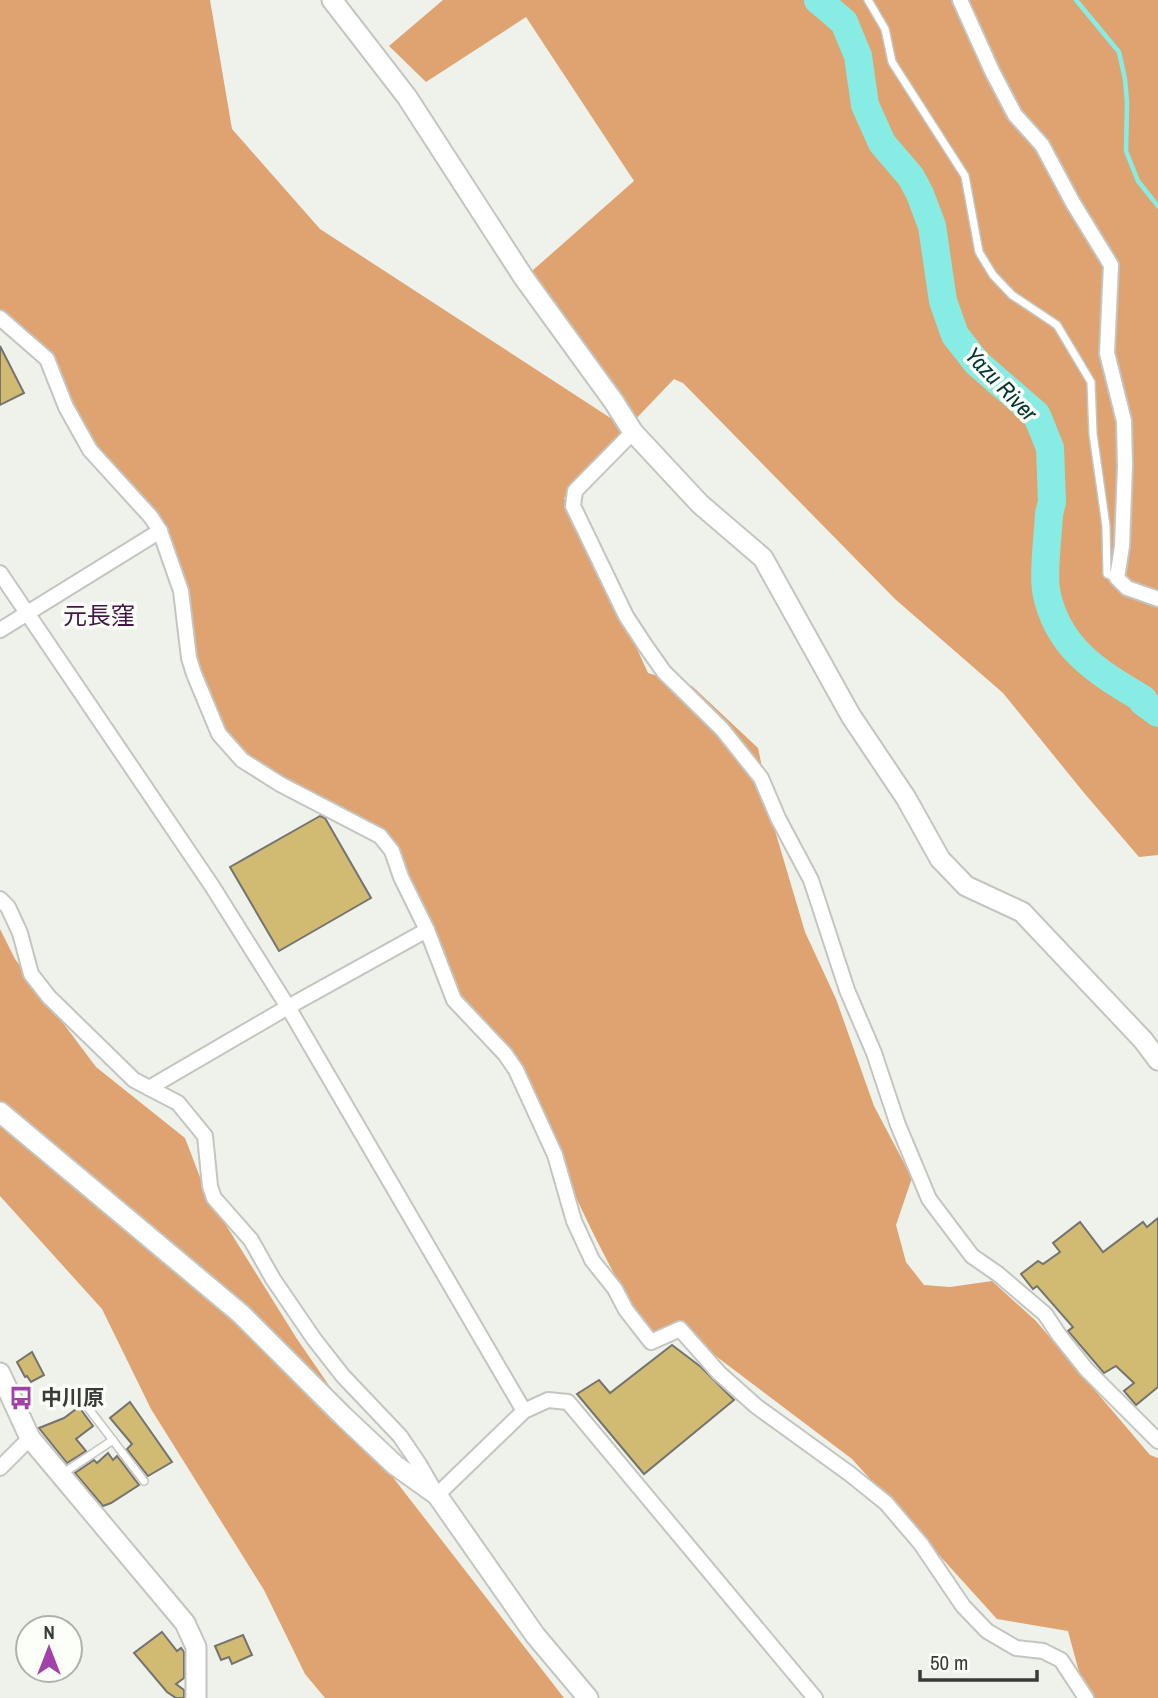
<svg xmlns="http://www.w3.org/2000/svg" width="1158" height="1698" font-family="'Archivo Narrow','Noto Sans JP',sans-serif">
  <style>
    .forest { fill: #dfa371 }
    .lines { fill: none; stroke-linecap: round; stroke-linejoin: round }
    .stream { stroke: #87ede4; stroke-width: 4.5 }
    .river { stroke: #87ede4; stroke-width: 28 }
    .building { fill: #d1ba71; stroke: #75736d; stroke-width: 2 }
    .lane-casing { stroke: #c3c6c0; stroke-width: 10 }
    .street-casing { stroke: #c3c6c0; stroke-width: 18 }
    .secondary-casing { stroke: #c3c6c0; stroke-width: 23 }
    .lane { stroke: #fff; stroke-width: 7 }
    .street { stroke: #fff; stroke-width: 14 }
    .secondary { stroke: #fff; stroke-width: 19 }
    .labels { text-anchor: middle; stroke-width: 7; stroke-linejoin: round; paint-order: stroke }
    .poi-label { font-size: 21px; font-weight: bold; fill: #3a3b39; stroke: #fcfff8; text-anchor: start }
    .water-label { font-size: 23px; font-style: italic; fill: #013532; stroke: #fcfff8 }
    .quarter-label { font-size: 24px; fill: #451749; stroke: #fcfff8 }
  </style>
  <rect width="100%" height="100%" fill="#eff1eb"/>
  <g class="forest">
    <path d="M0 0H210L232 129 320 229 632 432 564 498 597 561 648 673 692 686 758 748 776 834 805 932 836 999 874 1106 912 1178 896 1225 906 1262 924 1285 950 1287 992 1281 1036 1321 1150 1455 1158 1458V1698H1086L1068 1631 997 1619 852 1459 680 1329 646 1336 593 1233 536 1114 459 1000 395 849 280 784 219 734 186 632 160 531 83 437 47 359 0 314Z"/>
    <path d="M443 0H1158V855L1139 857 1085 794 1003 693 895 599 683 383 674 379 629 426 524 278 634 181 526 17 426 82 389 46Z"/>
    <path d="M0 929 15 959 96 1067 185 1138 206 1193 297 1339 388 1471 564 1698H325L305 1674 264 1590 151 1409 102 1309 0 1196Z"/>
  </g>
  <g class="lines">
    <path class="stream" d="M1076 0 1119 52 1125 79 1127 102 1126 151 1138 181 1158 206"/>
    <path class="river" d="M818 0 844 22 858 56 865 105 882 143 911 177 920 194 932 226 943 301 955 335 977 363 1036 414 1040 423 1050 448 1052 502 1049 514C1048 536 1043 570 1046 590 1056 647 1097 672 1143 699V702L1158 713"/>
  </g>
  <g class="building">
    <path d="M0 346 24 393 0 405Z"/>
    <path d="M320 816 325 818 371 898 279 951 230 867Z"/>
    <path d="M1158 1218V1387L1136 1405 1124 1391 1134 1383 1116 1366 1104 1373 1068 1331 1073 1327 1037 1286 1033 1289 1021 1274 1038 1261 1043 1264 1060 1252 1053 1243 1080 1222 1103 1252 1143 1222 1147 1227Z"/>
    <path d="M672 1345 701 1367 734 1400 644 1474 577 1394 599 1380 610 1393Z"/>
    <path d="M32 1352 44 1375 31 1382 27 1376 25 1377 17 1362Z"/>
    <path d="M130 1402 172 1462 148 1476 127 1449 132 1444 110 1418Z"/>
    <path d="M79 1407 93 1426 76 1439 86 1451 67 1463 39 1428 64 1418Z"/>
    <path d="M108 1453 113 1460 117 1456 139 1485 111 1503 103 1506 75 1473 94 1460 97 1463Z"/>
    <path d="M162 1632 177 1651 181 1648 184 1652V1678L176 1684 184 1690V1698H176L167 1692 134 1653Z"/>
    <path d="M243 1635 252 1655 232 1664 229 1657 221 1660 215 1646Z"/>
  </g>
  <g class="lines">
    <g class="lane-casing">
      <g id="lane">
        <path d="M868 0 885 29 892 62 965 176 979 252 993 275 1012 295 1057 325 1091 382 1093 434 1106 526 1107 574 1117 578"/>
        <path d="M89 1409 144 1481"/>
        <path d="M62 1474 113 1440"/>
      </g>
    </g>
    <g class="street-casing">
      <g id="street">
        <path d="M960 0 992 71 1015 115 1042 145 1073 203 1111 265 1107 353 1124 421 1125 466 1122 546 1117 578 1127 588 1158 599"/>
        <path d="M0 318 47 359 66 407 90 450 151 517 160 531 181 591 189 658 194 674 219 734 242 760 280 784 380 836 392 851 401 877 427 930 454 1000 505 1054 516 1070 555 1155 574 1221 592 1260 615 1289 626 1310 651 1342 680 1329 719 1373 756 1406 850 1474 886 1503 921 1544 963 1606 987 1631 1016 1648 1043 1651 1061 1660 1086 1698"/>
        <path d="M633 432 575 491 573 506 626 616 645 645 664 672 722 729 761 778 778 818 811 880 847 990 874 1053 898 1125 929 1199 972 1256 998 1274 1045 1314 1059 1335 1086 1369 1158 1441"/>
        <path d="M0 573 212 886 288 1007 524 1411"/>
        <path d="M0 630 160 531"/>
        <path d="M0 899 8 907 20 933 31 974 49 997 134 1080 178 1103 205 1136 210 1186 214 1198 251 1240 273 1279 314 1339 343 1376 400 1436 419 1464 437 1495 524 1411 548 1400 568 1402 815 1698"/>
        <path d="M149 1088 288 1007 427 930"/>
        <path d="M0 1468 30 1438"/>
      </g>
    </g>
    <g class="secondary-casing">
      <g id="secondary">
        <path d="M332 0 407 97 524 278 614 402 633 432 700 504 763 558 851 716 906 798 940 859 966 886 1022 912 1143 1040 1158 1060"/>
        <path d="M0 1112 241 1314 342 1415 395 1465 437 1495 535 1635 588 1698"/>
        <path d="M0 1373 30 1438 185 1623 196 1647V1698"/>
      </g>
    </g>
    <use href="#lane" class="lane"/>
    <use href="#street" class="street"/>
    <use href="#secondary" class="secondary"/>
  </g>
  <defs>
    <g id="bus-bare" transform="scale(1.89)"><path d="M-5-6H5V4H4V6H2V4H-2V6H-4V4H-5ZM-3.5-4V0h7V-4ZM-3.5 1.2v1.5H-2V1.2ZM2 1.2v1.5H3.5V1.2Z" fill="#a241a8" stroke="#fcfff8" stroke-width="2.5" paint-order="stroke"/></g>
  </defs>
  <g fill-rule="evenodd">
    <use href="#bus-bare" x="21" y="1398"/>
  </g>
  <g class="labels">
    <g class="poi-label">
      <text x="41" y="1405">中川原</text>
    </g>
    <g class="water-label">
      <text transform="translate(1001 384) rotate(46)" y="8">Yazu River</text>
    </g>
    <g class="quarter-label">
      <text x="99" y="624">元長窪</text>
    </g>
  </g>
  <g transform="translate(49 1649)"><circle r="33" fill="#fcfff8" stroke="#aeb1ac" stroke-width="2"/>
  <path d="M0-5L12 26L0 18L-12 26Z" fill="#a241a8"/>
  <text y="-10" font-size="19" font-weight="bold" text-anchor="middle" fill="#3a3b39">N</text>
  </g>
  <path d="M920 1670v10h117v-10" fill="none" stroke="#3a3b39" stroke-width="3.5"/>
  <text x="930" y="1670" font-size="21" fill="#3a3b39" stroke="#fcfff8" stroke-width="5" paint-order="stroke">50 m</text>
</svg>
